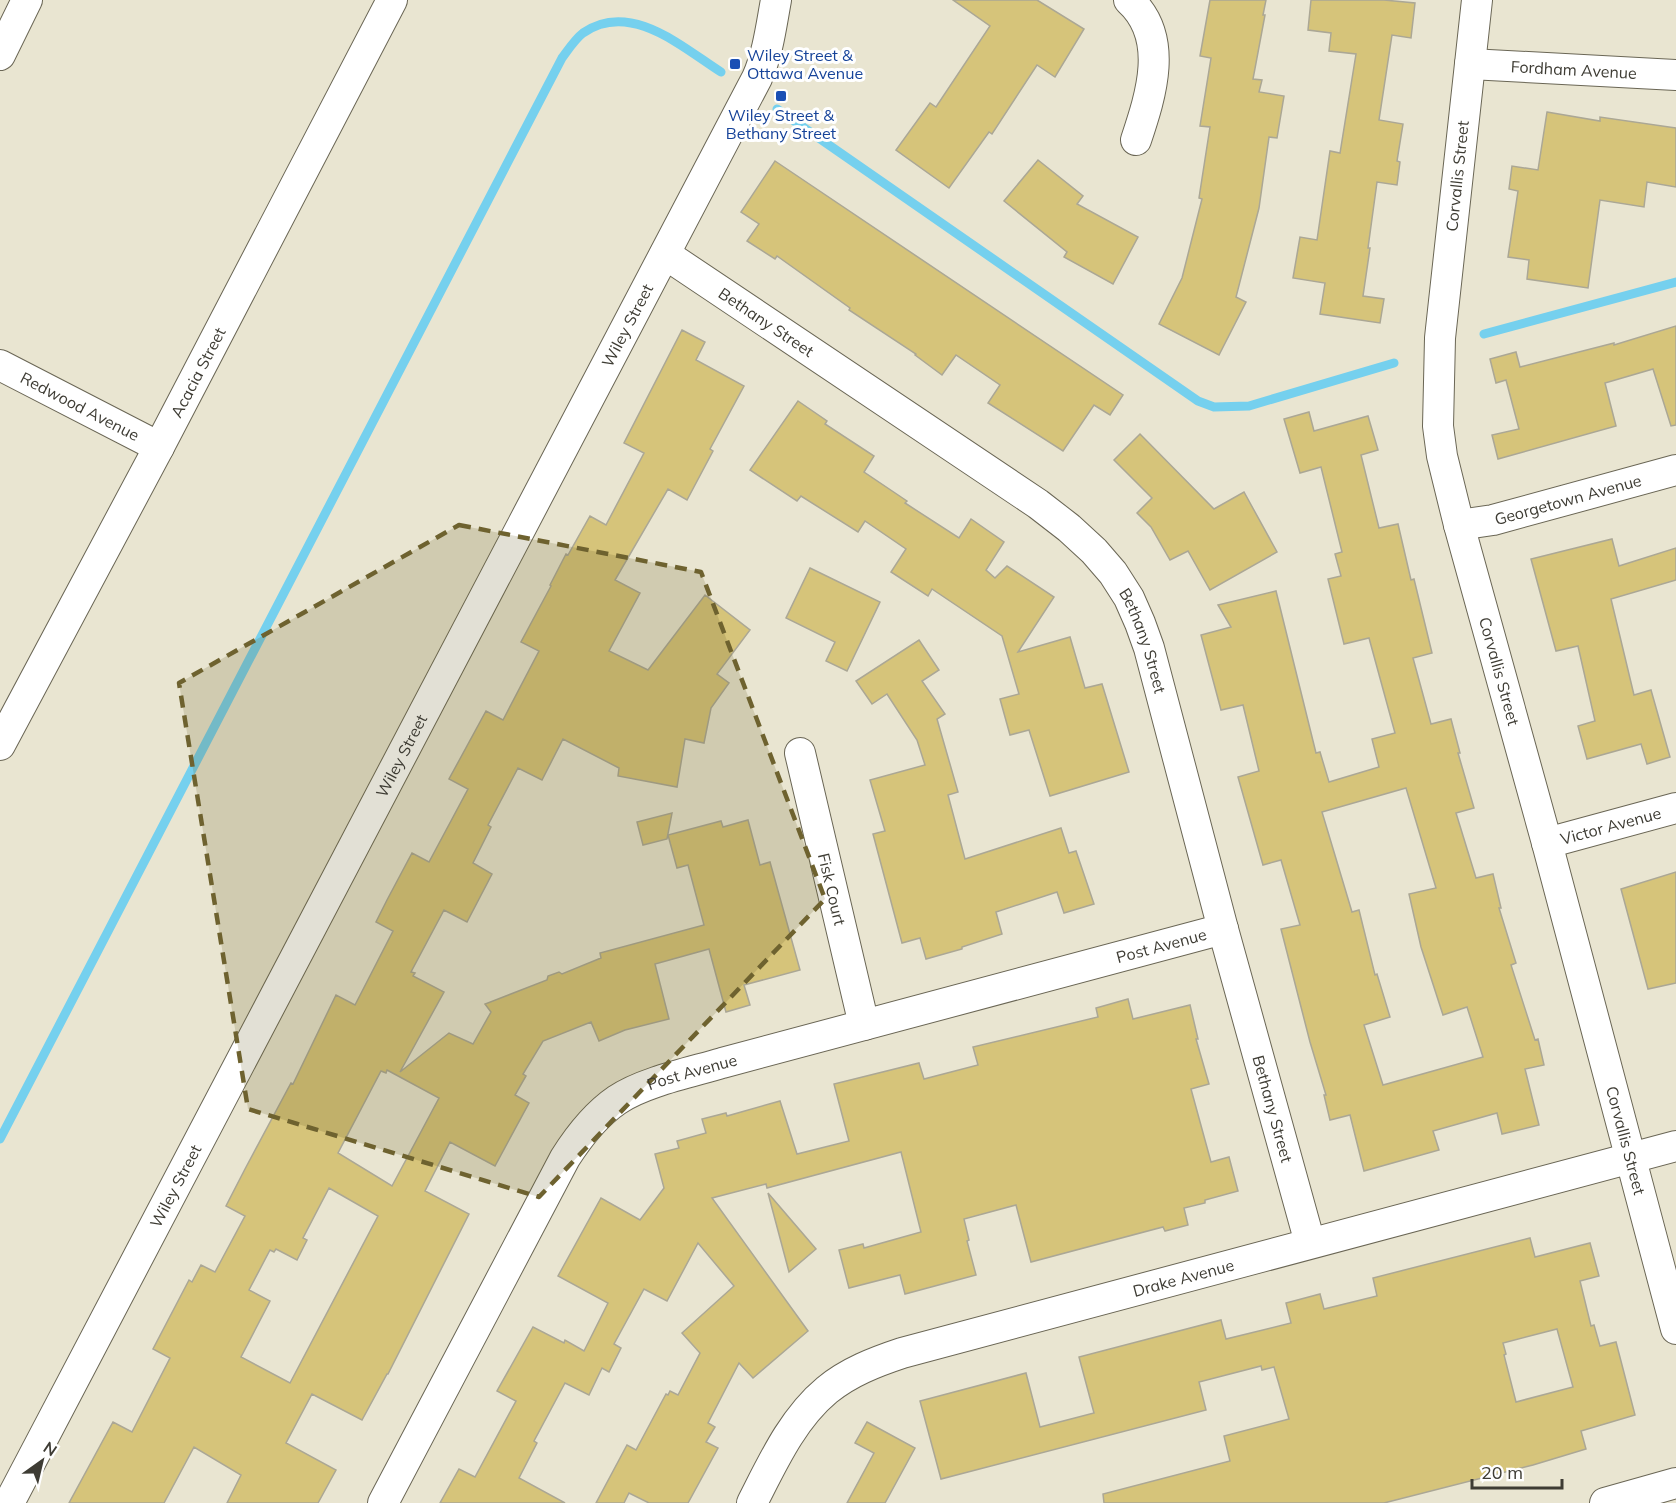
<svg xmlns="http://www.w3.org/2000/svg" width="1676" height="1503" font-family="Mulish,sans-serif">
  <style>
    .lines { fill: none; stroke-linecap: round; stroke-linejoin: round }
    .stream { stroke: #75d0ee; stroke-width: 9 }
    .building { fill: #d6c47a; stroke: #aba795; stroke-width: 1.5; fill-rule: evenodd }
    .minor-casing { stroke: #6a6655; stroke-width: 32 }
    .minor { stroke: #fff; stroke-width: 30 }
    .marked { fill: #6e622f; fill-opacity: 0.2; stroke: #6e622f; stroke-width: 4.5; stroke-dasharray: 12 8; stroke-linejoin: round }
    .transit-dot { fill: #1a4fb4; stroke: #fff; stroke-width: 2 }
    .labels { text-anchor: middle; stroke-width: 6; stroke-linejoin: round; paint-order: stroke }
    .transit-label { font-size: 16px; fill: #164399; stroke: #fff; text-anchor: start }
    .street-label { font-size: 16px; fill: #3e3c34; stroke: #fff }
  </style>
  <rect width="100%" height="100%" fill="#e9e5d1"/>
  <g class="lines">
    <g class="stream">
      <path d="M777 109 1198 401 1214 407 1249 406 1394 363"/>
      <path d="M1484 334 1676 282"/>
      <path d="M0 1139 562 58C568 50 575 39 583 33 630 0 682 47 721 72"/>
    </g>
  </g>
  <g class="building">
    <path d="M953 0H1037L1084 29 1055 77 1037 65 992 134 989 132 949 188 896 150 930 103 936 107 990 26Z"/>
    <path d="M1210 0H1266L1263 15H1265L1253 79 1262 80 1259 92 1284 96 1277 138 1269 137 1259 208 1236 297 1246 302 1219 355 1159 324 1182 278 1202 199 1199 198 1210 127 1200 126 1211 58 1200 56Z"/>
    <path d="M1311 0H1384L1415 3 1411 38 1392 35 1379 120 1403 124 1397 161 1400 162 1397 185 1377 182 1368 248H1370L1363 296 1384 299 1380 323 1320 314 1325 283 1293 278 1300 237 1317 240 1330 151 1340 153 1356 54 1329 51 1331 33 1308 30Z"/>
    <path d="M1547 112 1600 121V117L1676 128V187L1647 182 1644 207 1600 200 1588 288 1527 279 1529 260 1508 257 1518 191 1509 189 1512 166 1538 170Z"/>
    <path d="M1038 160 1083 196 1077 204 1138 237 1113 284 1064 257 1067 252 1004 201Z"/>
    <path d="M775 161 1123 395 1110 415 1094 405 1063 451 988 403 1000 385 956 355 942 375 915 355 916 354 849 310 850 308 777 256 775 259 747 241 759 224 741 212Z"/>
    <path d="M1676 326V425L1671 426 1653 369 1605 383 1616 426 1498 459 1492 435 1519 429 1506 380 1496 383 1490 359 1516 352 1520 367 1614 343V345Z"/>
    <path d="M682 330 705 342 696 360 744 386 710 449 713 451 687 500 668 489 615 580 640 593 609 651 648 670 705 595 750 630 717 674 729 683 711 708 704 743 685 739 677 787 618 776 619 768 563 739 542 780 518 768 488 825 491 827 473 863 492 874 467 922 444 910 411 972 415 973 413 976 444 992 400 1072 449 1033 473 1044 491 1012 485 1004 547 980 548 976 559 972 562 974 601 958 600 953 704 925 688 865 677 868 668 835 721 821 723 827 748 820 760 865 770 862 800 970 744 985 750 1005 726 1012 709 949 655 964 669 1019 625 1030 599 1041 591 1022 543 1041 523 1074 526 1076 515 1095 529 1103 495 1166 450 1142 425 1191 469 1214 388 1374H387L362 1420 312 1394 286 1443 336 1470 318 1503H227L241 1475 194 1447 164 1503H69L113 1422 132 1432 170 1358 153 1349 189 1280 192 1282 201 1265 215 1272 245 1216 226 1206 245 1169 291 1083 293 1084 336 995 355 1005 393 931 376 922 387 900 412 853 429 862 468 789 449 779 486 711 503 720 539 651 521 642 551 586 550 585 566 554 568 555 590 516 606 525 644 453 624 443ZM387 1070 439 1098 392 1186 338 1153 381 1071 386 1073ZM329 1188 378 1216 290 1383 241 1357 270 1301 249 1290 270 1250 274 1252 276 1249 297 1260 307 1240 303 1238Z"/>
    <path d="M798 401 827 421 825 424 874 456 864 472 907 501 905 503 959 538 971 519 1004 542 986 570 995 578 1007 566 1054 597 1018 652 1070 637 1085 688 1102 684 1129 772 1050 796 1029 730 1010 735 1000 699 1019 694 1002 636 932 589 928 596 891 572 906 549 865 521 858 532 801 496 797 501 750 470Z"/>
    <path d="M1309 412 1314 431 1368 416 1378 450 1361 455 1379 528 1398 524 1411 580 1414 579 1432 653 1413 658 1431 724 1451 719 1460 753H1458L1474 808 1456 813 1476 878 1493 874 1501 908H1499L1516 963 1511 965 1535 1040 1538 1039 1544 1065 1525 1069 1539 1125 1502 1134 1497 1113 1433 1131 1439 1150 1364 1171 1350 1115 1330 1120 1324 1095H1326L1310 1042 1281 929 1300 925 1281 860 1263 865 1238 777 1259 771 1243 705 1221 710 1201 635 1231 627 1218 605 1276 591 1316 753 1320 752 1329 782 1379 767 1372 739 1395 733 1369 638 1344 644 1328 579 1341 576 1335 554 1342 552 1321 467 1300 473 1284 419ZM1406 788 1436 888 1409 894 1421 947 1443 1015 1467 1007 1483 1057 1383 1085 1364 1025 1390 1017 1377 974 1375 975 1359 910 1352 912 1322 812Z"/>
    <path d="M1140 434 1214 509 1244 492 1277 552 1210 590 1188 551 1170 560 1151 527 1137 513 1152 498 1114 460Z"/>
    <path d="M1612 539 1619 566 1676 548V580L1611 599 1634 695 1651 690 1670 757 1647 764 1641 744 1587 759 1578 726 1595 721 1578 646 1556 651 1531 559Z"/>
    <path d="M810 568 880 602 847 671 826 661 835 642 786 618Z"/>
    <path d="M919 640 939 670 922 681 945 714 937 719 958 792 948 795 965 859 1061 828 1069 853 1076 851 1094 904 1064 913 1057 892 996 912 1002 934 962 947V949L926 959 920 938 902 943 873 834 885 831 870 780 925 765 917 740 887 694 872 704 856 681Z"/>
    <path d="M672 813 667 839 643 845 637 822Z"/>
    <path d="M1676 872V983L1648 989 1621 889Z"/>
    <path d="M1128 999 1133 1019 1190 1005 1198 1039H1196L1209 1084 1191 1089 1211 1162 1229 1157 1238 1191 1205 1200V1203L1184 1208 1188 1225 1165 1231 1163 1227 1031 1262 1016 1205 964 1219 969 1240 967 1241 976 1275 905 1294 900 1275 849 1288 839 1250 863 1244 864 1248 921 1232 901 1152 767 1188 766 1184 712 1198 808 1331 753 1378 739 1363 708 1423 715 1427 706 1442 718 1448 688 1503H649L629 1493 624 1503H596L627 1445 636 1450 666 1394 668 1395 670 1391 678 1395 700 1353 682 1333 734 1286 698 1243 667 1301 644 1289 614 1344 621 1348 609 1372 602 1368 589 1395 565 1383 534 1441 537 1443 519 1478 565 1503H440L459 1469 475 1477 516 1401 497 1391 533 1327 564 1343 565 1340 584 1351 608 1303 558 1276 601 1198 640 1220 664 1188 655 1154 679 1148 677 1141 706 1133 702 1119 726 1113 727 1116 780 1101 797 1154 849 1141 834 1084 919 1063 924 1079 978 1065 973 1047 1098 1017 1096 1008Z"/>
    <path d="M768 1193 816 1249 789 1272Z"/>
    <path d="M1530 1238 1535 1257 1590 1243 1599 1276 1580 1281 1591 1326 1594 1325 1600 1346 1616 1342 1622 1365 1635 1415 1581 1431 1586 1449 1533 1465 1384 1503H1104L1103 1494 1230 1461 1224 1436 1289 1419 1274 1367 1262 1370 1261 1366 1199 1382 1206 1410 941 1479 920 1401 1026 1373 1040 1427 1094 1413 1079 1357 1221 1320 1226 1339 1291 1323 1286 1303 1320 1294 1324 1309 1377 1296 1373 1278ZM1557 1329 1573 1387 1516 1402 1504 1355 1506 1354 1503 1343Z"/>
    <path d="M867 1422 915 1448 885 1503H847L874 1453 855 1443Z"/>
  </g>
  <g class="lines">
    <g class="minor-casing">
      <g id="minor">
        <path d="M1129 0C1170 37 1151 95 1136 140"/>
        <path id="s1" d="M1477 0 1440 338 1438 426 1442 456 1459 525 1547 843 1676 1329"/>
        <path d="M0 55 27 0"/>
        <path id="s2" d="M1470 64 1676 75"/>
        <path id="s3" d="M665 254 1038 504 1069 528 1094 551 1113 573 1129 598 1140 623 1149 648 1223 929 1310 1243"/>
        <path id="s4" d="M0 365 159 447"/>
        <path id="s5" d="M1459 525 1493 520 1676 470"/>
        <path id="s6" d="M0 745 159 447 392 0"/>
        <path id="s7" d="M800 753 864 1025"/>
        <path id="s8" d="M1547 843 1676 808"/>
        <path id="s9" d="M9 1503 757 78C768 53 771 27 776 0"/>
        <path id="s10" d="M383 1503 565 1158C579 1136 595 1115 617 1100 643 1082 692 1072 722 1063L1223 929"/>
        <path id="s11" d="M752 1503C772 1464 792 1419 827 1390 849 1372 875 1362 902 1353L1676 1146"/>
        <path d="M1605 1503 1676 1483"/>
      </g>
    </g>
    <use href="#minor" class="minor"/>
  </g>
  <path class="marked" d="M459 525 701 572 825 899 539 1197 248 1109 179 683Z"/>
  <g class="transit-dot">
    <rect x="729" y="58" width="12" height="12" rx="3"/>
    <rect x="775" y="90" width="12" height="12" rx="3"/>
  </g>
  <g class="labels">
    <g class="transit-label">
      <text x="747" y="61">Wiley Street &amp;<tspan x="747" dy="18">Ottawa Avenue</tspan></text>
      <text x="781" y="121" text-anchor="middle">Wiley Street &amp;<tspan x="781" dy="18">Bethany Street</tspan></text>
    </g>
    <g class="street-label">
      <text dy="6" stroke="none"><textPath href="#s2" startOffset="104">Fordham Avenue</textPath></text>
      <text transform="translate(1457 176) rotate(-84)" y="6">Corvallis Street</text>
      <text dy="6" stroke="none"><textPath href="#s3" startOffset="122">Bethany Street</textPath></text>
      <text dy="6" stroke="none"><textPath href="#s9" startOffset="1330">Wiley Street</textPath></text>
      <text dy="6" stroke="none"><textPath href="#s6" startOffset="422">Acacia Street</textPath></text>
      <text dy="6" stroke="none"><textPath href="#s4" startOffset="90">Redwood Avenue</textPath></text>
      <text dy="6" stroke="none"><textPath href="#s5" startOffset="112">Georgetown Avenue</textPath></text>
      <text dy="6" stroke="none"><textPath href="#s3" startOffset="626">Bethany Street</textPath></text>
      <text dy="6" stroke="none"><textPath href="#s1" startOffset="681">Corvallis Street</textPath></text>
      <text dy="6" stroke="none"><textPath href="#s9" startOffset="844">Wiley Street</textPath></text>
      <text dy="6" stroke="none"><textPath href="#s8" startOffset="66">Victor Avenue</textPath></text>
      <text dy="6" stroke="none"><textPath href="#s7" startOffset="140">Fisk Court</textPath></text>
      <text dy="6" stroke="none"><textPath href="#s10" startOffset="1035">Post Avenue</textPath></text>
      <text dy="6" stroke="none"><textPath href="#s10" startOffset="549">Post Avenue</textPath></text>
      <text dy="6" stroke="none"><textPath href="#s3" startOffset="1112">Bethany Street</textPath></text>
      <text dy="6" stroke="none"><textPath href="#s1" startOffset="1167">Corvallis Street</textPath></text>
      <text dy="6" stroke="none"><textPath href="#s9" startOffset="358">Wiley Street</textPath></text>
      <text dy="6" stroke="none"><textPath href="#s11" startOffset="512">Drake Avenue</textPath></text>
    </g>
  </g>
  <g transform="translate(42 1461) rotate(34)" stroke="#ffffff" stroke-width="4.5" paint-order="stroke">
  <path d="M0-4.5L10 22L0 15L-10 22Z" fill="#3e3c34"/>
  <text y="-9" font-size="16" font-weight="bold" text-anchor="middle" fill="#3e3c34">N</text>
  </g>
  <path d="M1472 1479v9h90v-9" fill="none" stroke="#3e3c34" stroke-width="3"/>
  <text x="1481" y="1479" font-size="18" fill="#3e3c34" stroke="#ffffff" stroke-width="4.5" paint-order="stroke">20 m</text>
</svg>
